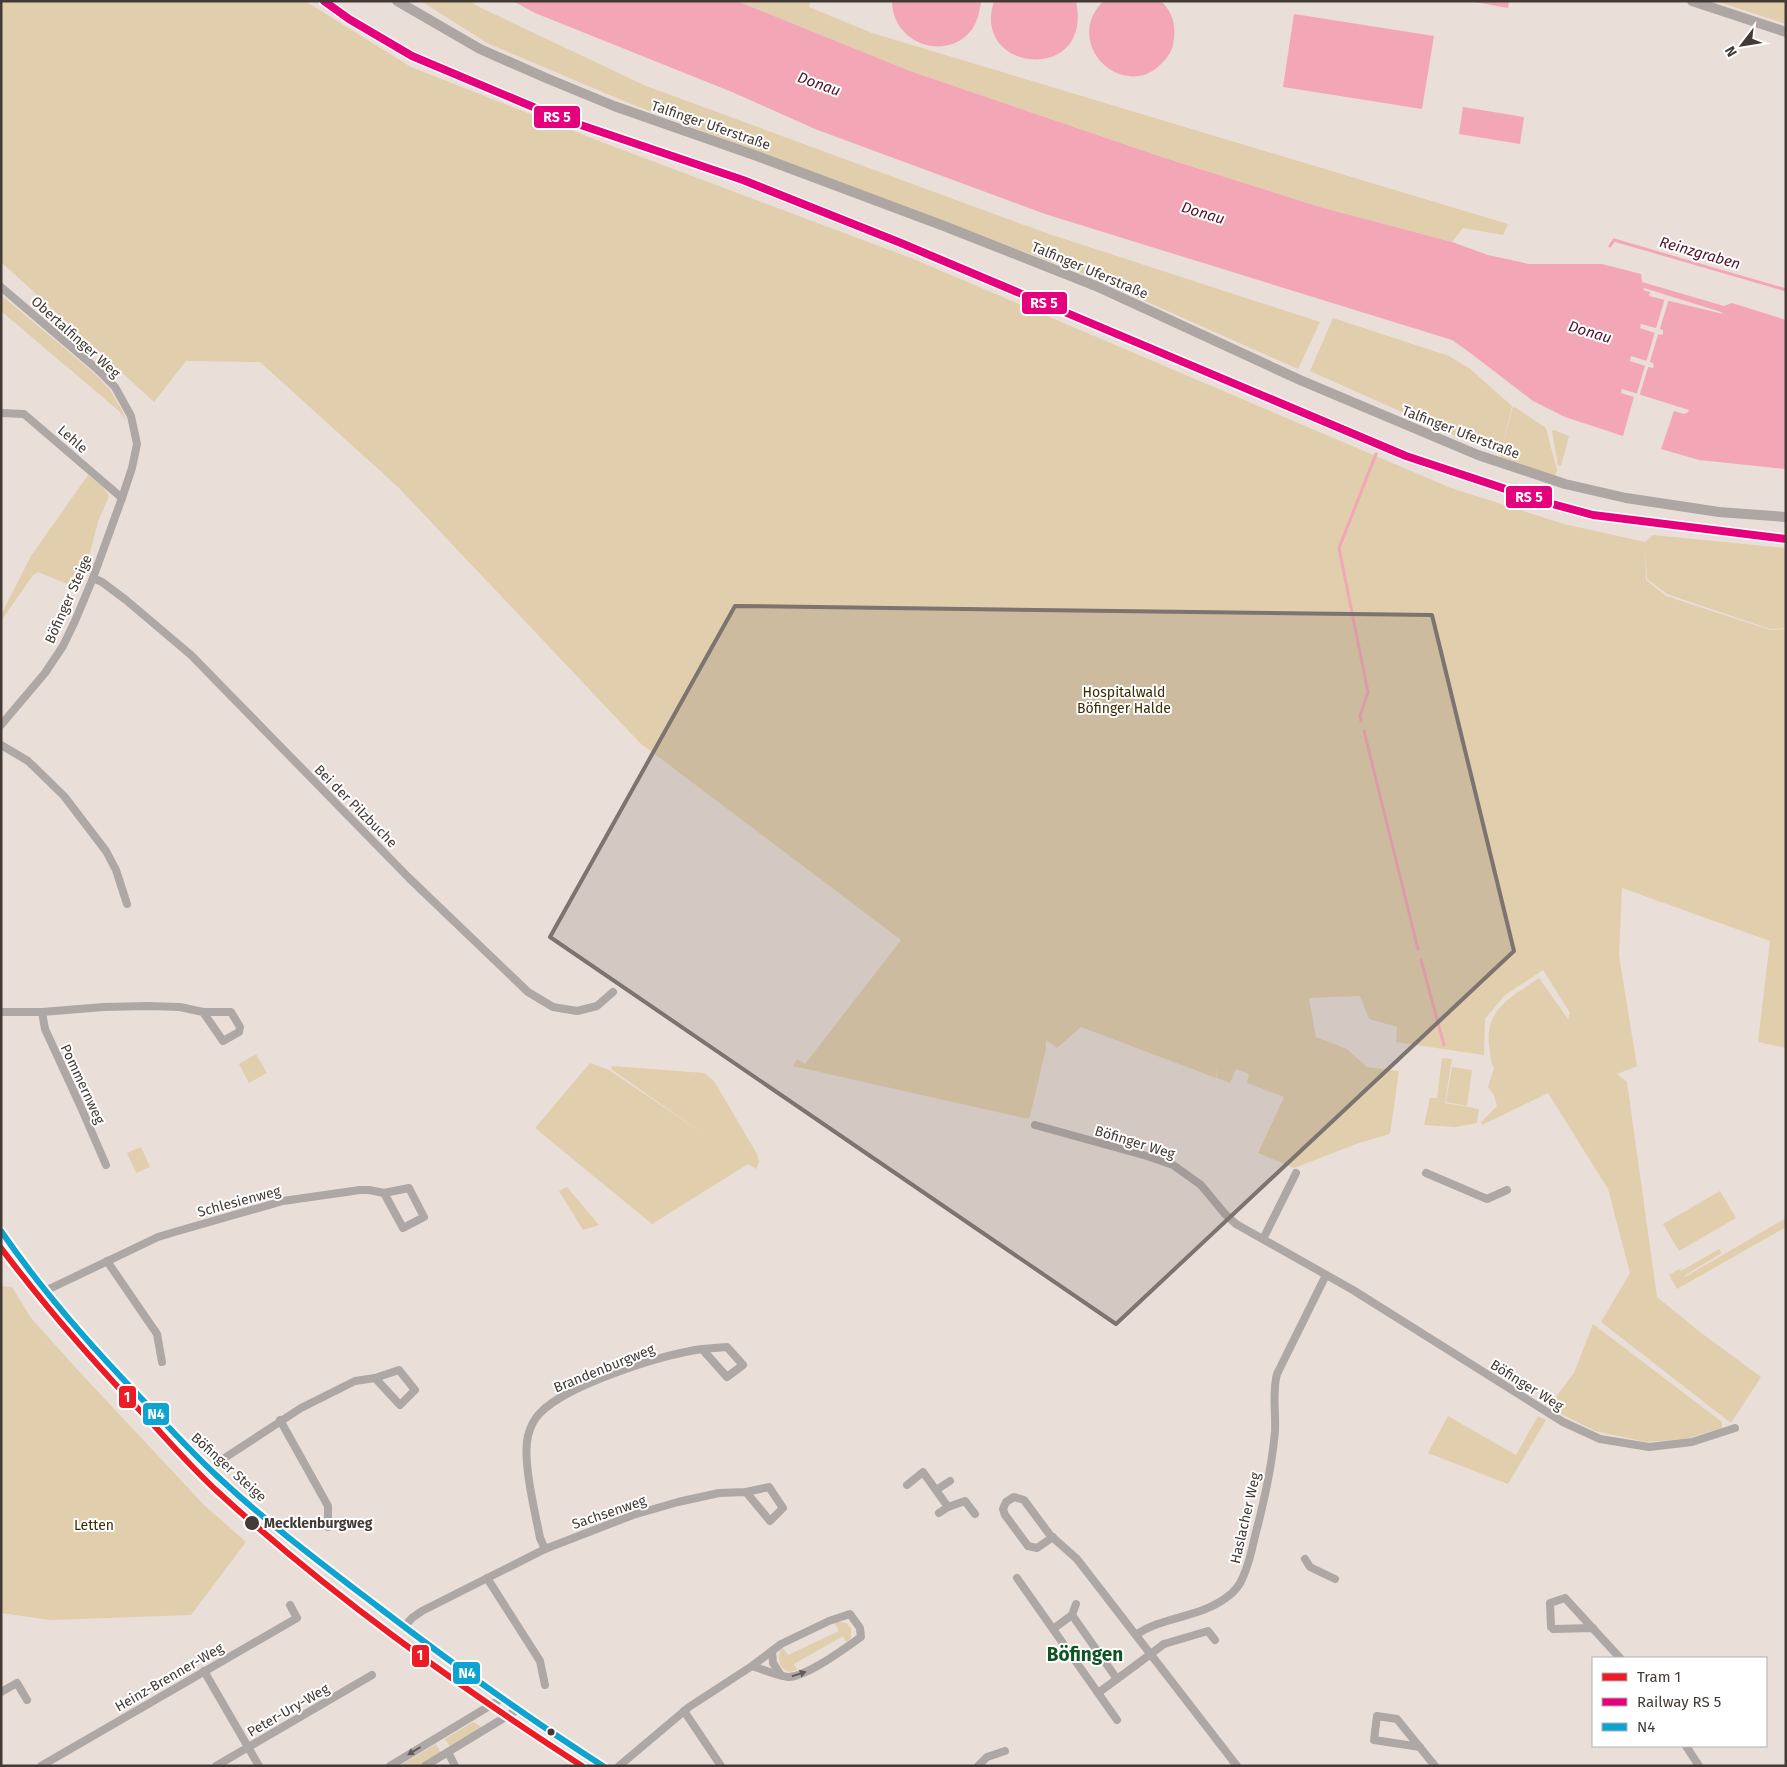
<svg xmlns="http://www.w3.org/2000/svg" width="1787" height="1767" font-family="'Fira Sans',sans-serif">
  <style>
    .green { fill: #e1ceac }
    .water { fill: #f3a7b6; fill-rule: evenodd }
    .pier { fill: #eaded9 }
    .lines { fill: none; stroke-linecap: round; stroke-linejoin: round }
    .stream { stroke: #f3a7b6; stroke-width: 3 }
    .street { stroke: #ada7a5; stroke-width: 8 }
    .secondary { stroke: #ada6a3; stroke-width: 10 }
    .street-bridge { stroke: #ada7a5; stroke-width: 8 }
    .bus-1-casing { stroke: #fff; stroke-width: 10 }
    .bus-1 { stroke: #0ea3d1; stroke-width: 6 }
    .rail-1-casing { stroke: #fff; stroke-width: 11 }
    .rail-1 { stroke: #e5007d; stroke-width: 8 }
    .tram-1-casing { stroke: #fff; stroke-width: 10 }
    .tram-1 { stroke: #ed1b24; stroke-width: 6 }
    .oneway { fill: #635b57 }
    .marked { fill: #7d736f; fill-opacity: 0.2; stroke: #7d736f; stroke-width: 4; stroke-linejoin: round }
    .stop-dot { fill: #433a36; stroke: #fff; stroke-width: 2 }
    .labels { text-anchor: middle; stroke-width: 4; stroke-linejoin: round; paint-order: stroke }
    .street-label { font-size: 14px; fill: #433a36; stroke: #fff }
    .park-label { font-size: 14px; fill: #392a00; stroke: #fff }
    .stop-label { font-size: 14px; font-weight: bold; fill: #433a36; stroke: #fff; text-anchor: start }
    .water-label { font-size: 15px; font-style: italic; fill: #511226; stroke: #fff }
    .district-label { font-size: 19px; font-weight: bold; fill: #105426; stroke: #fff }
    .line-badge { stroke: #fff; stroke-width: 2 }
    .badge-label { font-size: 14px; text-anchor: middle; font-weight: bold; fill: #fff }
  </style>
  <rect width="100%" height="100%" fill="#eaded9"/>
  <g class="green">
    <path d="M1 1H305L411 67 599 141 911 258 1451 488 1564 524 1645 542 1653 535 1786 548V628L1770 629 1667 594 1647 579 1645 548 1646 580 1666 596 1770 630 1786 629V1048L1758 1042 1770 941 1622 888 1619 956 1637 1066 1617 1074 1627 1082 1657 1297 1700 1332 1761 1377 1731 1423 1601 1322 1630 1273 1608 1189 1548 1093 1482 1125 1481 1122 1497 1106 1494 1095 1488 1087 1494 1068C1490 1061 1490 1053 1489 1045 1485 1008 1513 996 1539 978L1568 1019 1570 1013 1543 970 1504 996 1485 1019 1484 1055 1396 1042 1397 1027 1369 1019 1360 996 1309 998 1316 1037 1347 1049 1367 1067 1399 1071 1390 1134 1359 1143 1294 1168 1258 1153 1284 1097 1247 1083 1249 1074 1236 1069 1230 1083 1217 1078 1218 1063 1216 1078 1081 1027 1057 1048 1046 1040V1049L1030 1116 1028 1119 793 1066 797 1059 805 1064 901 940 640 743 398 487 260 362 186 361 154 402 1 262Z"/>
    <path d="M421 1H471L477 6 646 86 1046 233 1320 322 1298 369 1089 276 631 104 487 43Z"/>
    <path d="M737 1H810L809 7 872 33 1508 224 1503 235 1463 228 1452 242 1320 207 1165 158 910 71Z"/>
    <path d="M1716 1H1786V24Z"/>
    <path d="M1 295 94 373 110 390 123 412 126 421 119 411 1 311Z"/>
    <path d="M1333 318 1449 356 1469 368 1512 406 1501 453 1513 406 1546 428 1557 470 1555 476 1500 460 1501 453 1458 437 1310 371Z"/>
    <path d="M1554 430 1569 436 1561 466 1558 465 1552 431Z"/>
    <path d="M88 475 103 487 109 496 98 522 88 560 77 588 38 572 33 575 1 621V615L31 556Z"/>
    <path d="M256 1054 267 1073 249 1083 239 1064Z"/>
    <path d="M1442 1058 1452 1059 1445 1103 1479 1109 1477 1123 1456 1127 1424 1125 1430 1098H1437Z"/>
    <path d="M590 1063 609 1070 705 1135 611 1069 612 1066 704 1073 714 1081 757 1154 759 1162 756 1169 748 1164 652 1224 535 1128Z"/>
    <path d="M1452 1067 1472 1070 1467 1106 1446 1102Z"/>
    <path d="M141 1147 150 1167 136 1173 127 1153Z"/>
    <path d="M567 1187 599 1225 583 1230 559 1191Z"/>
    <path d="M1720 1191 1736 1218 1679 1251 1663 1224Z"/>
    <path d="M1786 1218V1227L1677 1289 1669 1275 1679 1269 1681 1271 1719 1249 1722 1253 1684 1276 1685 1277Z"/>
    <path d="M1 1286 12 1287 31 1318 75 1367 204 1505 246 1542 191 1615 50 1620 1 1613Z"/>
    <path d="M1593 1324 1722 1422V1428L1685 1439 1646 1442 1595 1431 1548 1407 1574 1373Z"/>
    <path d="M1448 1416 1516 1455 1538 1416 1546 1420 1508 1484 1428 1453Z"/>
    <path d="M841 1622 846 1623 851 1628V1638L846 1642 843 1636 794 1664 797 1670 789 1672C779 1667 778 1662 780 1651L783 1648 788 1655 839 1631 835 1623Z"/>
    <path d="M473 1722 483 1728 450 1747 445 1739Z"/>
    <path d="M436 1744 441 1753 418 1766H399Z"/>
  </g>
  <g class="water">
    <path d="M513 1H737L910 71 1165 158 1320 207 1452 242 1488 255 1529 264H1602L1641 274 1642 282 1724 306 1732 303 1786 320V469L1699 460 1661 449 1674 411 1684 414 1688 412 1689 410 1622 389 1621 393 1634 397 1623 436 1565 417 1533 401 1469 352 1452 340 1045 214 815 129 732 92 535 13ZM1644 288 1721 312 1723 314 1649 296 1650 292 1643 290ZM1641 324 1663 330V334L1661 335 1640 328ZM1631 356 1653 363 1654 367 1652 368 1630 361Z"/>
    <path d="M892 1H981V3C979 13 977 24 970 32 943 62 892 42 892 1Z"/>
    <path d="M994 1H1076C1094 85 970 73 994 1Z"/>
    <path d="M1103 1H1161C1172 11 1176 25 1174 39 1173 50 1168 58 1160 65 1131 94 1082 63 1090 24 1092 15 1097 8 1103 1Z"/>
    <path d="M1469 1H1509L1508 8Z"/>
    <path d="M1294 14 1434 36 1422 109 1283 87Z"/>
    <path d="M1463 107 1524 117 1520 144 1459 134Z"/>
  </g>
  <path class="pier" d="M1665 298 1669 299 1639 397 1636 396 1625 437 1622 438 1619 437 1620 436 1624 437Z"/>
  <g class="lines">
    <g class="stream">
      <path d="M1610 246 1614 240 1786 290"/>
      <path d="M1361 721 1360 716 1368 692 1339 548 1376 454"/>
      <path d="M1364 731 1418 949"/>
      <path d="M1421 960 1444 1045"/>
    </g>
    <g class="street">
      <path d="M1 287 97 369 115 387 131 416 137 444 132 468 122 498 93 578 75 621 63 646 45 673 1 725"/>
      <path d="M1 413 24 414 122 498"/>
      <path d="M93 578 102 582 126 600 191 655 409 878 528 992 553 1007 577 1011 597 1006 613 992"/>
      <path d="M1 745 28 761 64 796 106 851 116 870 127 904"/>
      <path d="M1 1012H42L104 1007 148 1006 180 1007 203 1012H231L240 1027 239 1032 223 1041 203 1012"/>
      <path d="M42 1012 45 1029 80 1105 106 1165"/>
      <path d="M1035 1125 1147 1156 1173 1165 1201 1185 1225 1214 1236 1224 1353 1290 1563 1422 1600 1439 1649 1447 1692 1442 1735 1428"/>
      <path d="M1426 1173 1487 1199 1507 1190"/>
      <path d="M1 1231C40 1291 88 1343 137 1394 163 1421 189 1449 216 1475 270 1525 329 1570 387 1614 457 1667 528 1719 603 1766"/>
      <path d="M1263 1239 1296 1173"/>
      <path d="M107 1261 157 1334 162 1362"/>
      <path d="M45 1291 158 1237 178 1231 283 1201 360 1190H369L384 1193 403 1228 424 1217 409 1188 384 1193"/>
      <path d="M280 1420 328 1506V1527"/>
      <path d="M211 1470 220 1461 301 1408 355 1381 375 1378 400 1405 415 1390 399 1370 375 1378"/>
      <path d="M907 1485 923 1472 948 1507 965 1501 975 1514"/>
      <path d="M936 1490 950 1481"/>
      <path d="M939 1513 948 1507"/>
      <path d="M1053 1537 1037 1548 1028 1546 1005 1515 1003 1509 1006 1502 1014 1497 1024 1500 1050 1535 1077 1559 1237 1766"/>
      <path d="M545 1549 540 1538C535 1511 522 1461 528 1436 530 1428 534 1419 540 1413 568 1384 661 1355 702 1349L727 1377 743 1365 727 1347 702 1349"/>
      <path d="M1305 1559 1310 1567 1335 1579"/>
      <path d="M487 1578 540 1661 545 1685"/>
      <path d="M1017 1578 1117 1720"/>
      <path d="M1072 1615 1117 1679"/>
      <path d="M404 1627 412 1618 422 1611 545 1549 633 1515 678 1502 719 1493 746 1492 770 1521 783 1508 769 1487 746 1492"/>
      <path d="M1593 1628 1553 1629 1551 1627 1550 1603 1565 1598 1620 1658"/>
      <path d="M1053 1629 1072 1615 1076 1604"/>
      <path d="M1136 1635C1163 1616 1200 1618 1227 1597 1234 1592 1240 1585 1243 1577 1249 1564 1252 1550 1255 1536 1264 1502 1272 1467 1275 1431 1276 1412 1272 1392 1277 1374L1326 1275"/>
      <path d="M1164 1644 1208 1631 1215 1640"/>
      <path d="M772 1651 773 1663 780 1674"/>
      <path d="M204 1671 259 1766"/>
      <path d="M1 1692 17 1683 27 1700"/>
      <path d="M1098 1693 1136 1665"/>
      <path d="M684 1711 721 1766"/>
      <path d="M1686 1746 1699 1766"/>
      <path d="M1420 1747 1374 1740 1377 1716 1397 1719 1435 1766"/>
      <path d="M448 1752 455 1766"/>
      <path d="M41 1766 297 1618 290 1605"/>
      <path d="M216 1766 372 1675"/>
      <path d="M390 1766 501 1699"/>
      <path d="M425 1766 517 1710"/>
      <path d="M619 1766 689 1707 752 1666 781 1644 829 1621 850 1614 860 1628 861 1637C845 1648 808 1676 789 1677 782 1677 761 1669 752 1666"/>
      <path d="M978 1766 987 1757 1005 1751"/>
    </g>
    <g class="secondary">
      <path d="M397 1 480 49 546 78 614 106 757 156 944 226 1096 286 1300 380 1478 455 1565 484 1626 498 1719 512 1786 517"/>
      <path d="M1692 1 1786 32"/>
    </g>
    <path class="street-bridge" d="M1136 1665 1164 1644"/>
    <g class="bus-1-casing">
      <path id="bus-1" d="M1 1231C42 1291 89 1344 139 1396 165 1423 189 1450 216 1475 266 1522 322 1564 377 1606 450 1662 525 1716 603 1766"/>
    </g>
    <use href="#bus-1" class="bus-1"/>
    <g class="rail-1-casing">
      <path id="rail-1" d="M324 1 349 19 412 56 557 117 743 180 901 243 1406 456 1545 502 1593 515 1786 539"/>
    </g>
    <use href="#rail-1" class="rail-1"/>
    <g class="tram-1-casing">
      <path id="tram-1" d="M1 1248C47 1309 97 1366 150 1421 172 1445 194 1470 218 1492 330 1595 454 1683 582 1766"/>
    </g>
    <use href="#tram-1" class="tram-1"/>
  </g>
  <defs><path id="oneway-solid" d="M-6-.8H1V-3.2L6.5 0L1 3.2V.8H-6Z" transform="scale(1.25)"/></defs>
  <g class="oneway">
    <use href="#oneway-solid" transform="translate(799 1674) rotate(-18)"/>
    <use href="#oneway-solid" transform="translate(414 1751) rotate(149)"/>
  </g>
  <path class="marked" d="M735 606 1432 615 1514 951 1116 1324 550 937Z"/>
  <g class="stop-dot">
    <circle cx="252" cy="1523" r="8"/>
    <circle cx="551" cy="1732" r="4.5"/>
  </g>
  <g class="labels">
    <g class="street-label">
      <text transform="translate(711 125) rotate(19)" y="5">Talfinger Uferstraße</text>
      <text transform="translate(1090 270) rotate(23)" y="5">Talfinger Uferstraße</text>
      <text transform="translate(76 337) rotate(42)" y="5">Obertalfinger Weg</text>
      <text transform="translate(1461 432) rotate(21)" y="5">Talfinger Uferstraße</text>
      <text transform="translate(73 439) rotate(41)" y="5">Lehle</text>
      <text transform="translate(68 599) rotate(-66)" y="5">Böfinger Steige</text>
      <text transform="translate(356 806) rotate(45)" y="5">Bei der Pilzbuche</text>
      <text transform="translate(83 1084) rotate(65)" y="5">Pommernweg</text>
      <text transform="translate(1135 1142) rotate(17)" y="5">Böfinger Weg</text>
      <text transform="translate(239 1201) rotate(-15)" y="5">Schlesienweg</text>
      <text transform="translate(604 1368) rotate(-22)" y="5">Brandenburgweg</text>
      <text transform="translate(1527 1385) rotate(32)" y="5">Böfinger Weg</text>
      <text transform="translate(229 1467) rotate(42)" y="5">Böfinger Steige</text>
      <text transform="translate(609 1512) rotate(-19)" y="5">Sachsenweg</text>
      <text transform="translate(1245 1518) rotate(-77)" y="5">Haslacher Weg</text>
      <text transform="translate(169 1677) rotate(-30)" y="5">Heinz-Brenner-Weg</text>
      <text transform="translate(288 1710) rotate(-30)" y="5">Peter-Ury-Weg</text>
    </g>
    <g class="park-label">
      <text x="1124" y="697">Hospitalwald<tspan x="1124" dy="16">Böfinger Halde</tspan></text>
      <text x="94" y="1530">Letten</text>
    </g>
    <g class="stop-label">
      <text x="264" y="1528">Mecklenburgweg</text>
    </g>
    <g class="water-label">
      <text transform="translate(819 84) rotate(20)" y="5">Donau</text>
      <text transform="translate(1203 213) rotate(17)" y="5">Donau</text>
      <text transform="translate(1700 253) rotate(16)" y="5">Reinzgraben</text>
      <text transform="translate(1590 332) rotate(17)" y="5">Donau</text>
    </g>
    <g class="district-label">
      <text x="1085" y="1661">Böfingen</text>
    </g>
  </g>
  <g class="line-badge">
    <rect x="533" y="105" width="48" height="24" rx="5" fill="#e5007d"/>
    <rect x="1021" y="291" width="47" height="24" rx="5" fill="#e5007d"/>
    <rect x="1505" y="485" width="48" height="24" rx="5" fill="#e5007d"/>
    <rect x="118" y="1385" width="19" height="24" rx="5" fill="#ed1b24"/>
    <rect x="142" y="1402" width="28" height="24" rx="5" fill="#0ea3d1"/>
    <rect x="411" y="1644" width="19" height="24" rx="5" fill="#ed1b24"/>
    <rect x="452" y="1661" width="29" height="24" rx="5" fill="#0ea3d1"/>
  </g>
  <g class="badge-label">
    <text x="557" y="122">RS 5</text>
    <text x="1044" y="308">RS 5</text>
    <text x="1529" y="502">RS 5</text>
    <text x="127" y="1402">1</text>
    <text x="156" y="1419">N4</text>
    <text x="420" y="1660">1</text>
    <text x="467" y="1678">N4</text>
  </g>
  <rect width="1787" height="1767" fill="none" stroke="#433a36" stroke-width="5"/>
  <rect x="1592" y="1657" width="175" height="90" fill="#ffffff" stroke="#b4b0af"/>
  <rect x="1602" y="1673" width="25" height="8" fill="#ed1b24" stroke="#b4b0af"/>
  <text x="1637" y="1682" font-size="15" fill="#433a36">Tram 1</text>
  <rect x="1602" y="1698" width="25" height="8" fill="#e5007d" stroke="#b4b0af"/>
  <text x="1637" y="1707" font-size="15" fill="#433a36">Railway RS 5</text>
  <rect x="1602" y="1723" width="25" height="8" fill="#0ea3d1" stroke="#b4b0af"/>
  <text x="1637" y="1732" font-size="15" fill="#433a36">N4</text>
  <g transform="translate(1742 45) rotate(239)" stroke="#ffffff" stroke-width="4" paint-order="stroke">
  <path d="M0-4L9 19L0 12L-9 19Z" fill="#433a36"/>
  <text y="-8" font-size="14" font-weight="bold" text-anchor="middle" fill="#433a36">N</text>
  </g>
</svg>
